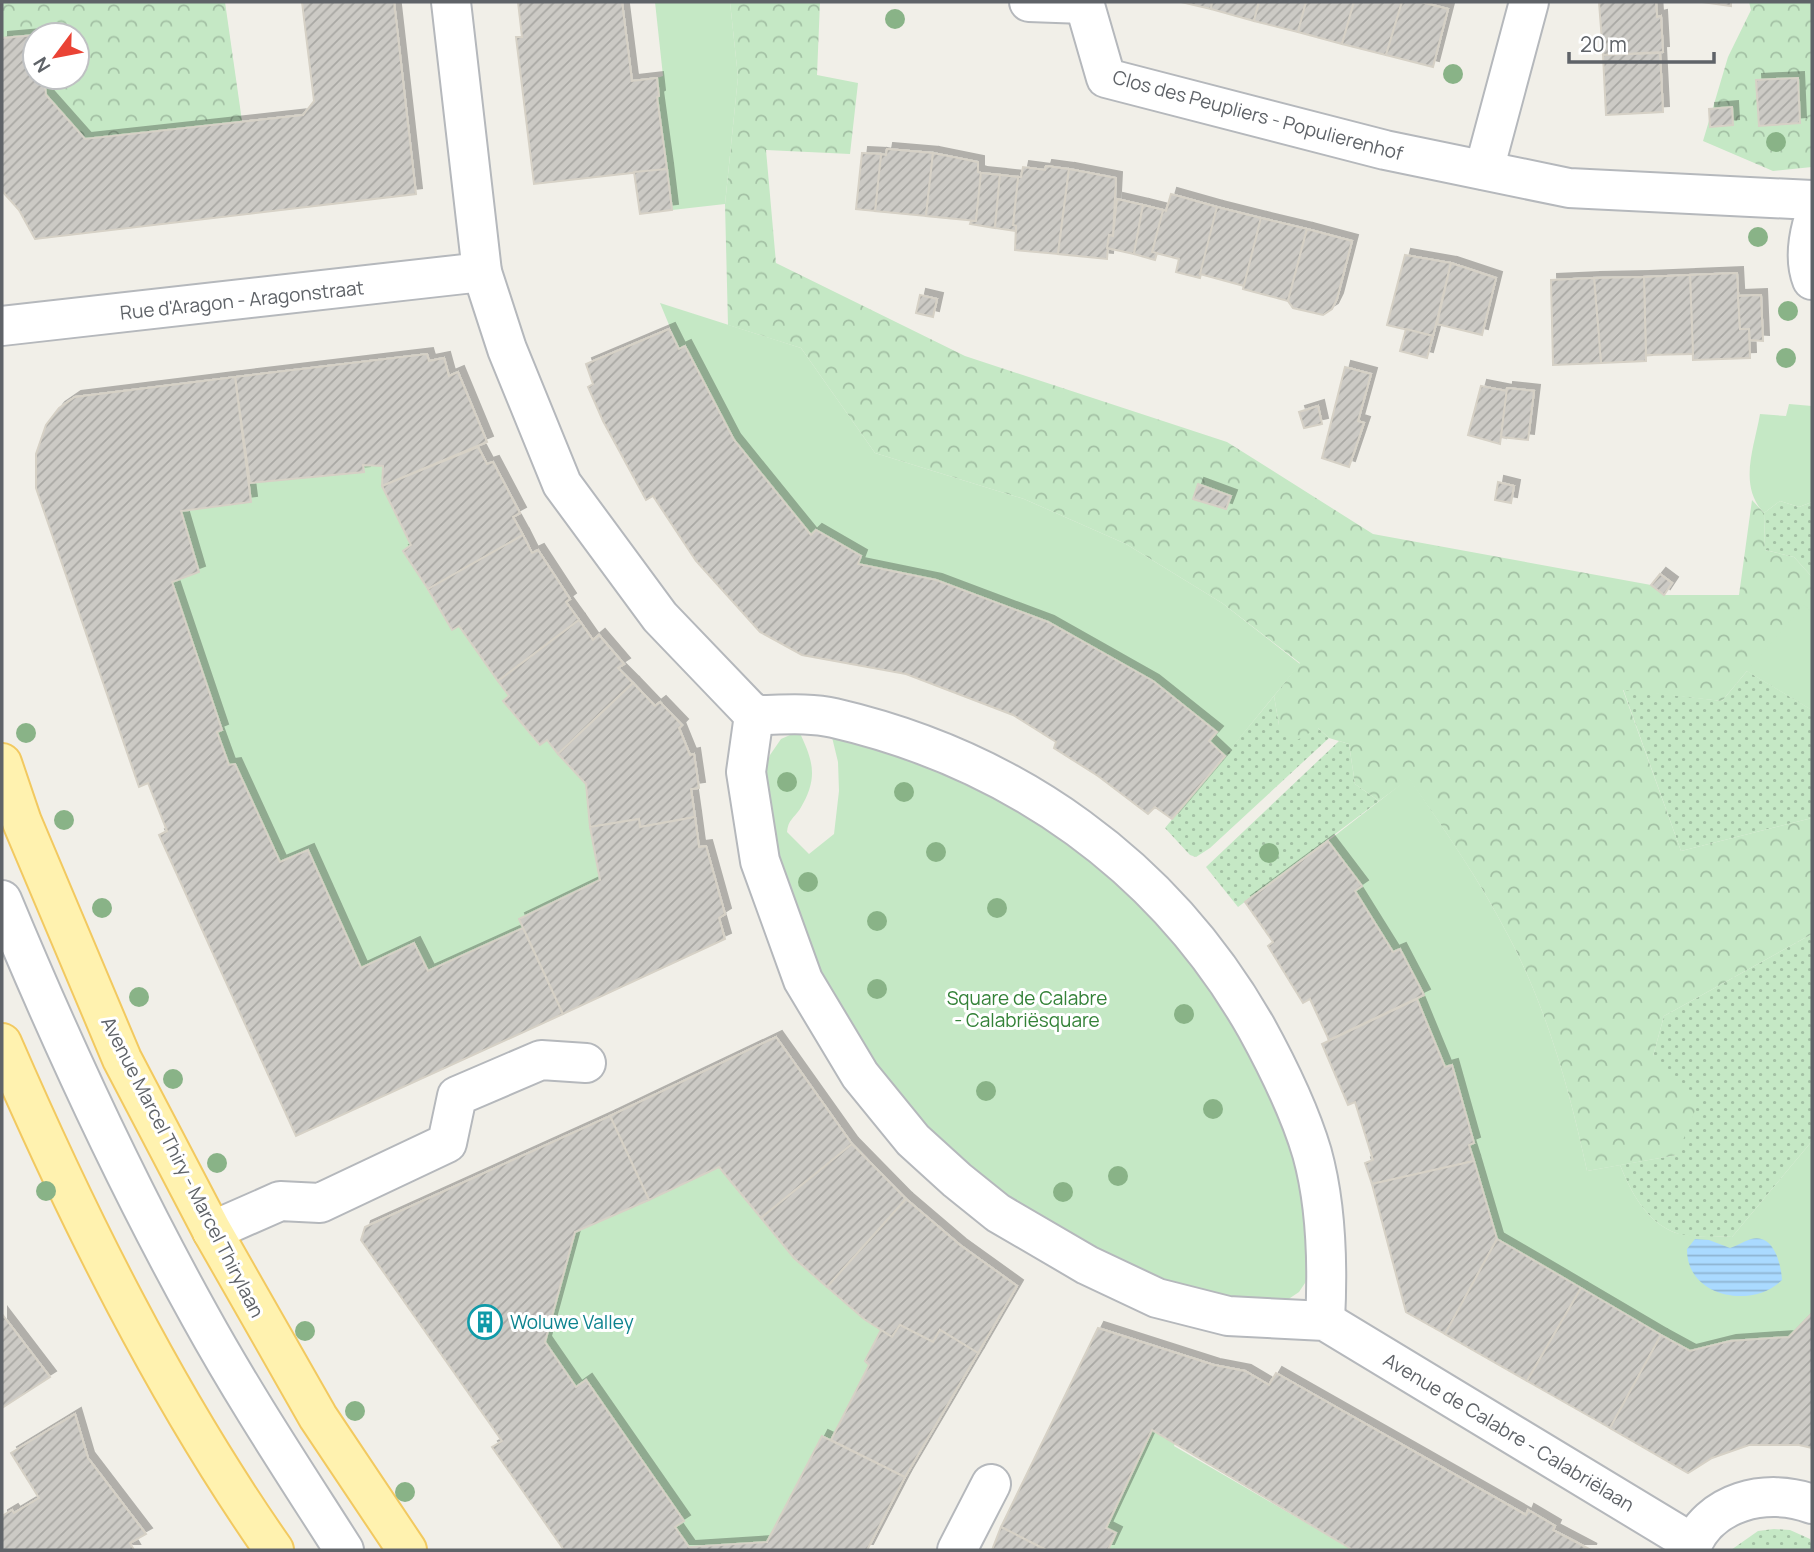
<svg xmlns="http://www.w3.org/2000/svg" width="1814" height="1552" font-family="Manrope,sans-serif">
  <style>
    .grass { fill: url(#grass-dots) }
    .forest { fill: url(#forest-crowns) }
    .green { fill: #c5e8c5 }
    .water { fill: url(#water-rules) }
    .building { fill: url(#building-hatch); stroke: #d6d1c6; stroke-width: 2; filter: url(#shadow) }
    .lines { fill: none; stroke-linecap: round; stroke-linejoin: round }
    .minor-casing { stroke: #b5b8bc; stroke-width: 42 }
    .major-casing { stroke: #f2c960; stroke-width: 42 }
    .minor { stroke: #fff; stroke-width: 38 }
    .major { stroke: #fff2af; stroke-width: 38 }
    .tree { fill: #89b387 }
    .labels { text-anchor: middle; stroke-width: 6; stroke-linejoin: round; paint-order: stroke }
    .street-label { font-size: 19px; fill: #5f6368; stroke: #fff }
    .park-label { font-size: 19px; fill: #348238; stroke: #fff }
    .culture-label { font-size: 19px; fill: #0d838f; stroke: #fff; text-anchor: start }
  </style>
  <defs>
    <pattern id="grass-dots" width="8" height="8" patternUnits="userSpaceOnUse" patternTransform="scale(1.75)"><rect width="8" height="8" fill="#c5e8c5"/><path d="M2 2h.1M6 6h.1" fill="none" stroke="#a3c0a4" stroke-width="1.8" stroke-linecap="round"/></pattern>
    <pattern id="forest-crowns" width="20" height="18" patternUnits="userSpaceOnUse" patternTransform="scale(1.75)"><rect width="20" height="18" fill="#c5e8c5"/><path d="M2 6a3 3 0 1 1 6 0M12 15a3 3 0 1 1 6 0" fill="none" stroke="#a3c0a4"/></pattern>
    <pattern id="water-rules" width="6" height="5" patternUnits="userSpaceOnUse" patternTransform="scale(1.75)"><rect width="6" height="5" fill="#aadaff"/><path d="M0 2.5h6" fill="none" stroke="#8eb4d2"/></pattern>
    <pattern id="building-hatch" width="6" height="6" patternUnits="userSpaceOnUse" patternTransform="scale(1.75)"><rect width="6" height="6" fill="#cccac5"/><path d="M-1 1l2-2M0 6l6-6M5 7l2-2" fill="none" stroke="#a9a8a4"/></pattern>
    <filter id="shadow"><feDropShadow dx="6" dy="-6" stdDeviation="0" flood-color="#0004"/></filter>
  </defs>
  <rect width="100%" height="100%" fill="#f1efe8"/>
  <g class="grass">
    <path d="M1780 501 1799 507 1812 502V577L1794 557 1765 550 1764 513Z"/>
    <path d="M1747 671 1812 710V818L1681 851 1623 689 1722 701Z"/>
    <path d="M1274 696 1279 725 1318 728 1329 738 1210 848 1196 857 1190 855 1165 828Z"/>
    <path d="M1339 741 1349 744 1355 784 1379 801 1238 907 1206 867Z"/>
    <path d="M1812 934V1141L1732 1237C1715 1236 1692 1239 1676 1233 1646 1222 1631 1192 1620 1165L1677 1155 1653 1056 1664 1016Z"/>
    <path d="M1774 1529 1790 1530 1810 1539 1812 1550H1731L1758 1531Z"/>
  </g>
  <g class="forest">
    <path d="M2 2H225L242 121 85 139 46 95 44 77H77V35L2 38Z"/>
    <path d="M730 2H820L817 75 858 83 850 154 766 150 776 263 965 356 1227 442 1373 534 1651 585 1664 595H1739L1752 500 1764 513 1765 550 1794 557 1812 577V710L1747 671 1722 701 1623 690 1681 851 1812 818V934L1664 1016 1653 1056 1699 1101 1677 1155 1587 1171C1570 1091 1547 1009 1509 937 1480 881 1445 830 1409 779L1379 801 1355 784 1349 744 1329 738 1318 728 1292 743 1279 725 1274 696 1300 663 1222 603 1126 544 1024 499 875 453 801 348 728 325 725 204 738 77Z"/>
    <path d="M1749 2H1812V167L1773 171 1703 141 1728 57 1751 10Z"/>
  </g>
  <g class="green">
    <path d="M655 2H730L738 77 725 204 672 210 657 97 659 96 657 78 663 76Z"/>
    <path d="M660 303 801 348 875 453 1024 499 1126 544 1222 603 1300 664 1225 756 1209 741 1217 732 1153 681 1048 622 936 580 858 564 811 535 734 440 684 347 679 349Z"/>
    <path d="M1789 404 1812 406V502L1799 507 1780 501 1764 513C1738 485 1754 449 1760 414L1786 416Z"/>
    <path d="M363 465 383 466 382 486 411 545 404 551 452 630 459 626 509 696 503 701 539 745 547 740 586 784 600 880 519 920 523 928 428 971 414 943 361 968 308 850 280 862 235 764 229 765 217 732 221 730 172 582 199 572 181 511 251 502 250 483 363 472Z"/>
    <path d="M1804 605 1812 612V710L1747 671Z"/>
    <path d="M799 731C813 761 819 777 800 809 794 818 788 820 787 832L809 854 834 834 839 791 838 762 831 733 879 744 1034 812 1165 923 1262 1062 1310 1202 1311 1274 1299 1292 1281 1304 1260 1309 1163 1286 986 1187 898 1102 826 994 782 886 762 778 770 755 781 739Z"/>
    <path d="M1409 778C1445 830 1480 881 1509 937 1547 1009 1570 1091 1587 1171L1620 1165C1631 1192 1646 1222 1676 1233 1692 1238 1715 1236 1732 1237L1812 1141V1313L1789 1337 1730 1341 1690 1351 1497 1239 1469 1145 1474 1142 1452 1066 1445 1067 1417 999 1424 995 1400 949 1393 952 1355 891 1362 885 1328 841Z"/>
    <path d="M719 1167 794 1258 881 1330 869 1365 831 1440 823 1437 767 1542 689 1547 675 1527 684 1520 586 1381 576 1387 545 1342 575 1232Z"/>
    <path d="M1152 1430 1175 1443 1174 1446 1353 1550H1108L1116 1534 1106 1528Z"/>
  </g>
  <path class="water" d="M1695 1239 1709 1240 1730 1248C1737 1246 1744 1241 1751 1239 1774 1233 1781 1264 1782 1280 1752 1310 1686 1297 1687 1249Z"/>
  <g class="building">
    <path d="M302 2H394L416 194 35 239 19 210 2 191V38L35 35V77H44L46 95 85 139 303 115 314 101Z"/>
    <path d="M518 2H622L632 81 657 78 659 96 657 97 667 169 534 184 516 37H522Z"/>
    <path d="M1181 2H1212L1211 9Z"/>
    <path d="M1212 2H1259L1254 21 1211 9Z"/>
    <path d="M1259 2H1306L1298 32 1254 21Z"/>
    <path d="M1306 2H1354L1342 44 1298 32Z"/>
    <path d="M1354 2H1402L1386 55 1342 44Z"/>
    <path d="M1402 2H1421L1448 9 1433 67 1386 55Z"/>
    <path d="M1599 2H1656L1657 17 1661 16 1663 52 1603 55Z"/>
    <path d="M1702 2H1731V6Z"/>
    <path d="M1660 53 1663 112 1606 115 1603 55Z"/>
    <path d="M1798 78 1800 123 1759 126 1756 80Z"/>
    <path d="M1732 107 1733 125 1710 127 1709 109Z"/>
    <path d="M887 149 933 153 926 216 875 211 881 154 886 155Z"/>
    <path d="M862 153 881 154 875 211 856 209Z"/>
    <path d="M933 153 978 162V172L981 173 976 221 926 216Z"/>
    <path d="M1046 166 1069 169 1058 254 1015 250 1016 226 1013 225 1018 177H1021L1023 167 1045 170Z"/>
    <path d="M667 169 672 210 640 214 634 172Z"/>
    <path d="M1069 169 1116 178 1113 236 1109 235 1107 259 1058 254Z"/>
    <path d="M981 173 1000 175 995 228 970 224 971 221H976Z"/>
    <path d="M1000 175 1018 177 1013 225 1016 226V231L995 228Z"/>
    <path d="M1171 194 1217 207 1200 278 1176 272 1179 259 1152 252 1163 210 1166 211Z"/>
    <path d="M1117 199 1143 205 1134 254 1107 248 1109 235 1113 236Z"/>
    <path d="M1143 205 1163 210 1152 252 1157 253 1155 260 1134 254Z"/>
    <path d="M1217 207 1261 218 1244 286 1200 274Z"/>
    <path d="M1261 218 1307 229 1288 301 1243 289Z"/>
    <path d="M1307 229 1352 241 1337 299 1332 309 1323 315 1293 308 1288 301Z"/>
    <path d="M1405 255 1451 263 1433 336 1387 325Z"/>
    <path d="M1451 263 1496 278 1482 335 1437 324Z"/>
    <path d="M1737 273 1740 329H1749L1750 358 1693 360 1690 275Z"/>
    <path d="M1690 275 1693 354 1646 355 1644 277Z"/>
    <path d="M1644 277 1646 361 1601 363 1594 278Z"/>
    <path d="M1594 278 1601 363 1553 365 1551 280Z"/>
    <path d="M920 295 937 299 933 317 916 313Z"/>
    <path d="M1761 295 1763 341 1750 340 1749 329H1740L1738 296Z"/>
    <path d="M669 329 679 349 685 346 734 440 811 535 816 530 861 556 858 564 936 580 1048 622 1153 681 1217 732 1209 741 1225 756 1172 819 1155 807 1148 814 1098 776 1054 748 1056 742 1013 715 906 674 802 655 760 632 696 561 653 496 646 500 603 421 588 387 593 384 586 364Z"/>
    <path d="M1406 329 1433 336 1427 358 1400 351Z"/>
    <path d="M427 354 429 361 444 358 449 376 458 372 487 442 382 486 383 466 363 465 364 472 250 483 235 377Z"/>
    <path d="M1345 367 1371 374 1358 421 1364 423 1349 467 1322 458Z"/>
    <path d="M235 377 251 502 181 511 199 572 172 582 222 730 217 732 229 765 235 764 280 862 308 850 361 968 414 943 428 971 523 928 563 1014 296 1136 159 835 167 831 148 783 139 787 36 488V454L46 425 59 408 75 397Z"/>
    <path d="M1481 386 1507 391 1500 444 1468 435Z"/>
    <path d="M1507 388 1534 391 1528 440 1501 437Z"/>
    <path d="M1318 406 1322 424 1304 428 1299 412Z"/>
    <path d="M478 447 487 464 493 462 520 513 513 517 523 535 428 589 403 551 411 545 382 486Z"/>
    <path d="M1498 482 1514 486 1511 503 1495 500Z"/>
    <path d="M1198 484 1231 496 1226 509 1193 499Z"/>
    <path d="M523 535 532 553 538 550 570 599 566 602 579 620 498 681 459 626 452 630 428 589Z"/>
    <path d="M1660 574 1672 583 1664 595 1651 585Z"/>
    <path d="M579 620 593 640 599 635 624 664 618 668 633 683 558 754 547 740 540 745 503 701 509 696 498 681Z"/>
    <path d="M633 683 655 706 660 702 682 725 679 728 690 755 694 754 699 788 691 789 695 817 640 827 639 819 590 827 586 784 558 754Z"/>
    <path d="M695 817 699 847 706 846 725 914 719 918 725 939 563 1014 519 919 600 880 590 827 639 819 640 827Z"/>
    <path d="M1328 841 1362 886 1355 891 1393 952 1400 949 1424 995 1329 1040 1310 999 1303 1003 1268 946 1273 942 1245 902Z"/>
    <path d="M1417 999 1445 1067 1452 1065 1474 1143 1469 1145 1474 1161 1372 1184 1365 1163 1373 1160 1355 1102 1348 1105 1322 1044Z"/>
    <path d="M776 1037 852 1144 761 1218 719 1167 649 1200 610 1116Z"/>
    <path d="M610 1116 649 1200 575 1232 545 1342 576 1387 586 1380 684 1521 675 1527 689 1547 767 1542 822 1436 905 1477 867 1550H564L492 1447 502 1441 361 1240 365 1227Z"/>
    <path d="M852 1144 906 1199 827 1287 794 1258 761 1218Z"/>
    <path d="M1474 1161 1497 1239 1445 1334 1406 1312 1372 1184Z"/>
    <path d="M906 1199 960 1245 1017 1286 978 1353 940 1330 933 1342 900 1325 892 1337 864 1319 827 1287Z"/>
    <path d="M1497 1239 1581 1288 1527 1381 1445 1334Z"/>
    <path d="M1581 1288 1661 1335 1610 1428 1527 1381Z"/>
    <path d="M1812 1313V1448L1799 1445H1749L1712 1458 1688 1473 1610 1428 1661 1335 1690 1351 1730 1341 1789 1337Z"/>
    <path d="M2 1314 50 1377 2 1408Z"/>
    <path d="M900 1325 933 1342 940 1330 978 1353 905 1477 831 1440 869 1365 865 1361 881 1330 892 1337Z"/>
    <path d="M1098 1328 1214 1365 1245 1371 1269 1385 1276 1373 1526 1515 1528 1510 1555 1526 1553 1530 1591 1550H1353L1152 1430 1106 1528 1116 1533 1108 1550H1046L1001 1527Z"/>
    <path d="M75 1414 88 1458 146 1534 130 1543 134 1550H2V1516L12 1510 14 1513 39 1498 11 1453Z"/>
    <path d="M1001 1527 1046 1550H992Z"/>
  </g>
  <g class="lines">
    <g class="minor-casing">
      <g id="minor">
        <path d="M451 2 482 272 507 349 562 484 660 617 754 715C779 715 809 712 834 718 1015 760 1164 866 1256 1027 1278 1067 1299 1109 1312 1153 1327 1207 1328 1265 1325 1321"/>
        <path d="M1029 2 1084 4"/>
        <path d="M1084 2 1106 78 1385 150 1569 188 1812 200"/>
        <path d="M1484 170 1529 2"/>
        <path d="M1812 225C1807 244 1805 262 1812 280"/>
        <path d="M2 326 482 272"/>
        <path d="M754 715 746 772 760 861 803 980 860 1075 913 1140 957 1180 998 1213 1087 1265 1157 1298 1228 1316 1325 1321 1692 1543"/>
        <path d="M2 900C61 1042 125 1181 200 1316 244 1396 295 1473 344 1550"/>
        <path d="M212 1231 280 1201 320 1203 447 1143 457 1096 541 1060 586 1063"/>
        <path d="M957 1550 991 1484"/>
        <path d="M1690 1550C1708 1501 1767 1487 1812 1504"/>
      </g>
    </g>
    <g class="major-casing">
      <g id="major">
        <path d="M2 763 22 822 122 1059 212 1231 318 1417 407 1550"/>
        <path d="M2 1043C78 1218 165 1394 274 1550"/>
      </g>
    </g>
    <use href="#minor" class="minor"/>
    <use href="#major" class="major"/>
  </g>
  <g class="tree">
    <circle cx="895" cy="19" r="10"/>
    <circle cx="1453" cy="74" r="10"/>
    <circle cx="1776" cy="142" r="10"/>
    <circle cx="1758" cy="237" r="10"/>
    <circle cx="1788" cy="311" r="10"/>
    <circle cx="1786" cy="358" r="10"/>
    <circle cx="26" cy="733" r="10"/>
    <circle cx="787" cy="782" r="10"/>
    <circle cx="904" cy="792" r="10"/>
    <circle cx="64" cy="820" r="10"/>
    <circle cx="936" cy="852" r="10"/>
    <circle cx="1269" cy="853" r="10"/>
    <circle cx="808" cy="882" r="10"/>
    <circle cx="102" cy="908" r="10"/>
    <circle cx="997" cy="908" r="10"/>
    <circle cx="877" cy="921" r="10"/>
    <circle cx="877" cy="989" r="10"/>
    <circle cx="139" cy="997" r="10"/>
    <circle cx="1184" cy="1014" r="10"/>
    <circle cx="173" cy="1079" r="10"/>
    <circle cx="986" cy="1091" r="10"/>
    <circle cx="1213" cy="1109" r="10"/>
    <circle cx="217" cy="1163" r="10"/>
    <circle cx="1118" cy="1176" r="10"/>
    <circle cx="46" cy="1191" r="10"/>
    <circle cx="1063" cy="1192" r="10"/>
    <circle cx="305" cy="1331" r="10"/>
    <circle cx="355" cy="1411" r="10"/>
    <circle cx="405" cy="1492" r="10"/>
  </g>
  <defs>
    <g id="building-ring" transform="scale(1.75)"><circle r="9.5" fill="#fff" stroke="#0f9aa8" stroke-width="1.5"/><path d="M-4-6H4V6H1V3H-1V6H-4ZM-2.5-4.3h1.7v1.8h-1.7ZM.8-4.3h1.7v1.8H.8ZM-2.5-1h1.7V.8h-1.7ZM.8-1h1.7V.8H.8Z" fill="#0f9aa8"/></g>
  </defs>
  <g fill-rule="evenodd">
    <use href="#building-ring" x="485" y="1322"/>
  </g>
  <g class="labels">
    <g class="street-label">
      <text transform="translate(1258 115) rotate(15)" y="7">Clos des Peupliers - Populierenhof</text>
      <text transform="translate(242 300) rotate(-6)" y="7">Rue d'Aragon - Aragonstraat</text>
      <text transform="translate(183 1167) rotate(63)" y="7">Avenue Marcel Thiry - Marcel Thirylaan</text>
      <text transform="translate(1509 1432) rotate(31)" y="7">Avenue de Calabre - Calabriëlaan</text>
    </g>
    <g class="park-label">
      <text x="1027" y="1005">Square de Calabre<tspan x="1027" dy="22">- Calabriësquare</tspan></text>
    </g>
    <g class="culture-label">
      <text x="510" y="1329">Woluwe Valley</text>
    </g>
  </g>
  <rect width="1814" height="1552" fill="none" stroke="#5f6368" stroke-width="7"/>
  <g transform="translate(56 56) rotate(238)"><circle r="33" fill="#ffffff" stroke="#bfc1c3" stroke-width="2"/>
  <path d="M0-5L12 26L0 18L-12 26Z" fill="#ea4335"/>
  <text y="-10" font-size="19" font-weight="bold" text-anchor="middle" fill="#5f6368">N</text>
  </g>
  <path d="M1569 52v10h145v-10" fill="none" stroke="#5f6368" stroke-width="3.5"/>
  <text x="1580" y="52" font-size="21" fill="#5f6368" stroke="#ffffff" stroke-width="5" paint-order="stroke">20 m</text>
</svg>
